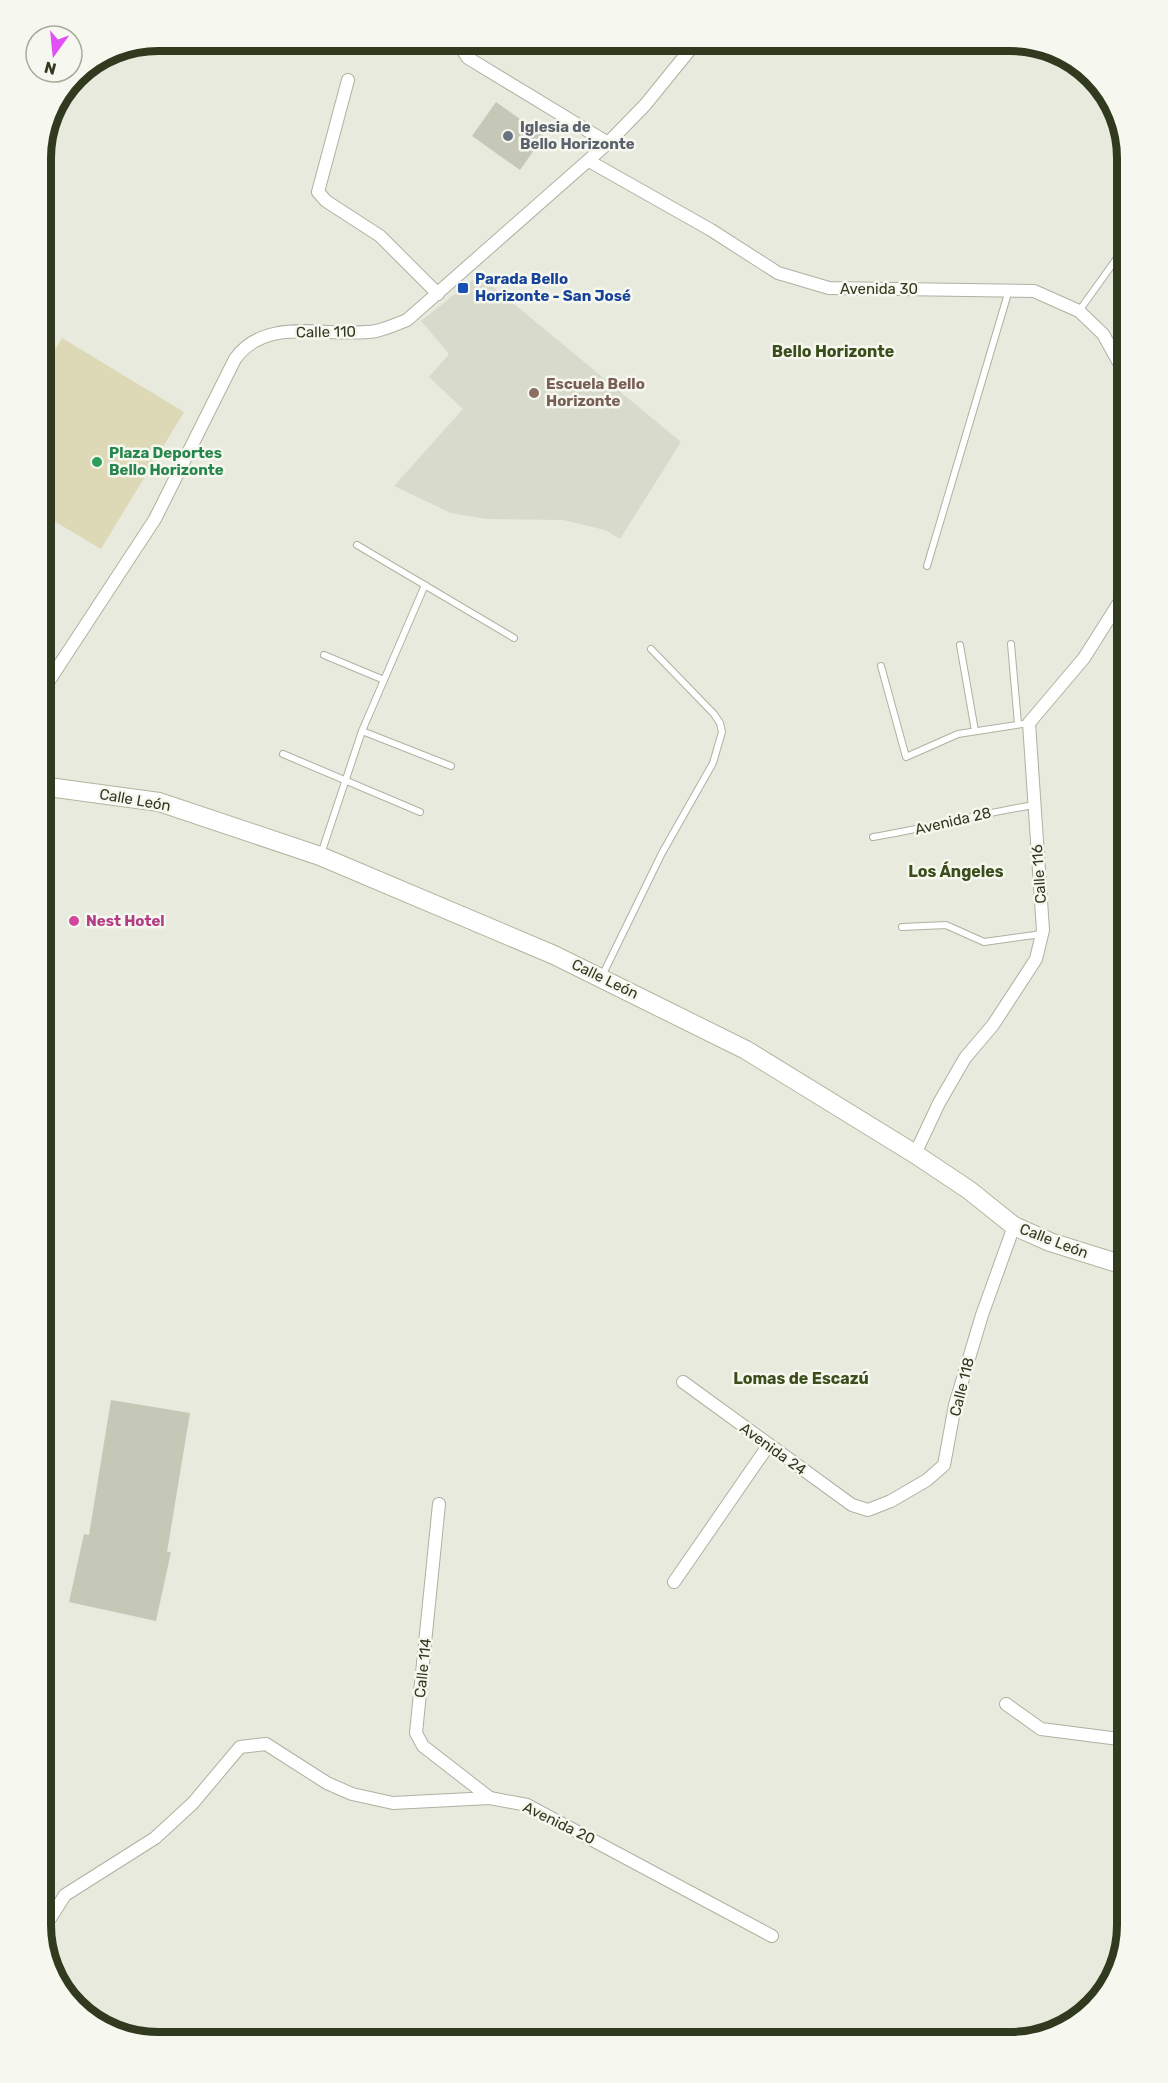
<svg xmlns="http://www.w3.org/2000/svg" width="1168" height="2083" font-family="Rubik,sans-serif">
  <style>
    .built { fill: #d8dacc }
    .green { fill: #ddd8b6 }
    .building { fill: #c5c8b6 }
    .lines { fill: none; stroke-linecap: round; stroke-linejoin: round }
    .service-casing { stroke: #adb2a1; stroke-width: 8 }
    .minor-casing { stroke: #adb2a1; stroke-width: 14 }
    .secondary-casing { stroke: #afb69d; stroke-width: 20 }
    .path { stroke: #a0af7d; stroke-width: 3; stroke-dasharray: 3 4.5; stroke-linecap: butt }
    .service { stroke: #fff; stroke-width: 6 }
    .minor { stroke: #fff; stroke-width: 12 }
    .secondary { stroke: #fff; stroke-width: 18 }
    .worship-dot { fill: #6b7280; stroke: #f6f7ee; stroke-width: 2 }
    .transit-dot { fill: #1a4fb4; stroke: #f6f7ee; stroke-width: 2 }
    .education-dot { fill: #8d6e63; stroke: #f6f7ee; stroke-width: 2 }
    .leisure-dot { fill: #2e9e5b; stroke: #f6f7ee; stroke-width: 2 }
    .hotel-dot { fill: #d1479c; stroke: #f6f7ee; stroke-width: 2 }
    .labels { text-anchor: middle; stroke-width: 5; stroke-linejoin: round; paint-order: stroke }
    .worship-label { font-size: 15px; font-weight: bold; fill: #5b616d; stroke: #f6f7ee; text-anchor: start }
    .transit-label { font-size: 15px; font-weight: bold; fill: #164399; stroke: #f6f7ee; text-anchor: start }
    .street-label { font-size: 15px; fill: #313a1f; stroke: #f6f7ee }
    .education-label { font-size: 15px; font-weight: bold; fill: #785e54; stroke: #f6f7ee; text-anchor: start }
    .leisure-label { font-size: 15px; font-weight: bold; fill: #27864d; stroke: #f6f7ee; text-anchor: start }
    .hotel-label { font-size: 15px; font-weight: bold; fill: #b23c85; stroke: #f6f7ee; text-anchor: start }
    .neighbourhood-label { font-size: 16px; font-weight: bold; fill: #3a4d1b; stroke: #f6f7ee }
    .rim { fill: none; stroke: #313a1f; stroke-width: 8 }
  </style>
  <rect width="100%" height="100%" fill="#e8eade"/>
  <path class="built" d="M479 275 681 442 620 539 605 530 563 520 487 519 451 513 394 486 463 409 429 377 449 354 421 321Z"/>
  <path class="green" d="M62 338 184 412 101 549 41 513V373Z"/>
  <g class="building">
    <path d="M496 102 544 136 520 170 472 136Z"/>
    <path d="M111 1400 190 1413 167 1552H171L156 1621 69 1602 84 1534 89 1535Z"/>
  </g>
  <g class="lines">
    <g class="service-casing">
      <g id="service">
        <path d="M1079 311 1127 244"/>
        <path d="M357 545 514 638"/>
        <path d="M927 566 1009 290"/>
        <path d="M1011 644 1018 724"/>
        <path d="M960 645 975 731"/>
        <path d="M324 655 384 680"/>
        <path d="M881 666 906 757 958 734 1029 723"/>
        <path d="M362 731 425 585"/>
        <path d="M283 754 420 812"/>
        <path d="M873 837C927 828 979 814 1034 805"/>
        <path d="M321 854 362 731 451 766"/>
        <path d="M902 927 946 925 984 942 1042 934"/>
        <path d="M602 976 662 853 713 763 722 732 720 723 714 714 651 649"/>
      </g>
    </g>
    <g class="minor-casing">
      <g id="minor">
        <path d="M461 41 459 45 468 58 608 143"/>
        <path d="M348 80 318 192 326 201 380 236 438 294"/>
        <path d="M589 161 711 230 778 273 829 288 1034 291 1079 311 1103 334 1127 377"/>
        <path d="M41 693 155 519 235 359C267 314 330 339 376 331 386 329 397 324 407 320L608 143 645 105 697 41"/>
        <path d="M915 1154 939 1103 965 1058 993 1025 1036 959 1043 930 1029 723 1084 658 1127 590"/>
        <path d="M683 1382 852 1505 868 1510 891 1501 927 1480 944 1465 955 1405 982 1315 1014 1226"/>
        <path d="M439 1504 416 1733 423 1746 490 1798"/>
        <path d="M674 1582 768 1446"/>
        <path d="M1006 1704 1041 1729 1127 1740"/>
        <path d="M42 1931 65 1895 155 1838 193 1803 240 1747 266 1744 327 1783 352 1794 393 1803 490 1798 527 1805 772 1936"/>
      </g>
    </g>
    <g class="secondary-casing">
      <path id="secondary" d="M41 786 159 802 320 856 554 955 746 1050 915 1154 969 1190 1014 1226 1050 1242 1127 1266"/>
    </g>
    <path class="path" d="M305 46 307 41"/>
    <use href="#service" class="service"/>
    <use href="#minor" class="minor"/>
    <use href="#secondary" class="secondary"/>
  </g>
  <circle class="worship-dot" cx="508" cy="136" r="6"/>
  <rect class="transit-dot" x="457" y="282" width="12" height="12" rx="3"/>
  <circle class="education-dot" cx="534" cy="393" r="6"/>
  <circle class="leisure-dot" cx="97" cy="462" r="6"/>
  <circle class="hotel-dot" cx="74" cy="921" r="6"/>
  <g class="labels">
    <g class="worship-label">
      <text x="520" y="132">Iglesia de<tspan x="520" dy="17">Bello Horizonte</tspan></text>
    </g>
    <g class="transit-label">
      <text x="475" y="284">Parada Bello<tspan x="475" dy="17">Horizonte - San José</tspan></text>
    </g>
    <g class="street-label">
      <text x="879" y="294">Avenida 30</text>
      <text transform="translate(326 332) rotate(-1)" y="5">Calle 110</text>
      <text transform="translate(135 800) rotate(10)" y="5">Calle León</text>
      <text transform="translate(953 821) rotate(-13)" y="5">Avenida 28</text>
      <text transform="translate(1039 874) rotate(-94)" y="5">Calle 116</text>
      <text transform="translate(605 979) rotate(26)" y="5">Calle León</text>
      <text transform="translate(1054 1241) rotate(21)" y="5">Calle León</text>
      <text transform="translate(962 1387) rotate(-76)" y="5">Calle 118</text>
      <text transform="translate(773 1449) rotate(36)" y="5">Avenida 24</text>
      <text transform="translate(423 1668) rotate(-84)" y="5">Calle 114</text>
      <text transform="translate(559 1823) rotate(26)" y="5">Avenida 20</text>
    </g>
    <g class="education-label">
      <text x="546" y="389">Escuela Bello<tspan x="546" dy="17">Horizonte</tspan></text>
    </g>
    <g class="leisure-label">
      <text x="109" y="458">Plaza Deportes<tspan x="109" dy="17">Bello Horizonte</tspan></text>
    </g>
    <g class="hotel-label">
      <text x="86" y="926">Nest Hotel</text>
    </g>
    <g class="neighbourhood-label">
      <text x="833" y="357">Bello Horizonte</text>
      <text x="956" y="877">Los Ángeles</text>
      <text x="801" y="1384">Lomas de Escazú</text>
    </g>
  </g>
  <path d="M0 0H1168V2083H0ZM158 51H1010A107 107 0 0 1 1117 158V1925A107 107 0 0 1 1010 2032H158A107 107 0 0 1 51 1925V158A107 107 0 0 1 158 51Z" fill="#f6f7ee" fill-rule="evenodd"/>
  <path class="rim" d="M158 51H1010A107 107 0 0 1 1117 158V1925A107 107 0 0 1 1010 2032H158A107 107 0 0 1 51 1925V158A107 107 0 0 1 158 51Z"/>
  <g transform="translate(54 54) rotate(195)"><circle r="28" fill="#f6f7ee" stroke="#a7ab9b" stroke-width="1.5"/>
  <path d="M0-4.5L10 22L0 15L-10 22Z" fill="#e150f7"/>
  <text y="-9" font-size="16" font-weight="bold" text-anchor="middle" fill="#313a1f">N</text>
  </g>
</svg>
